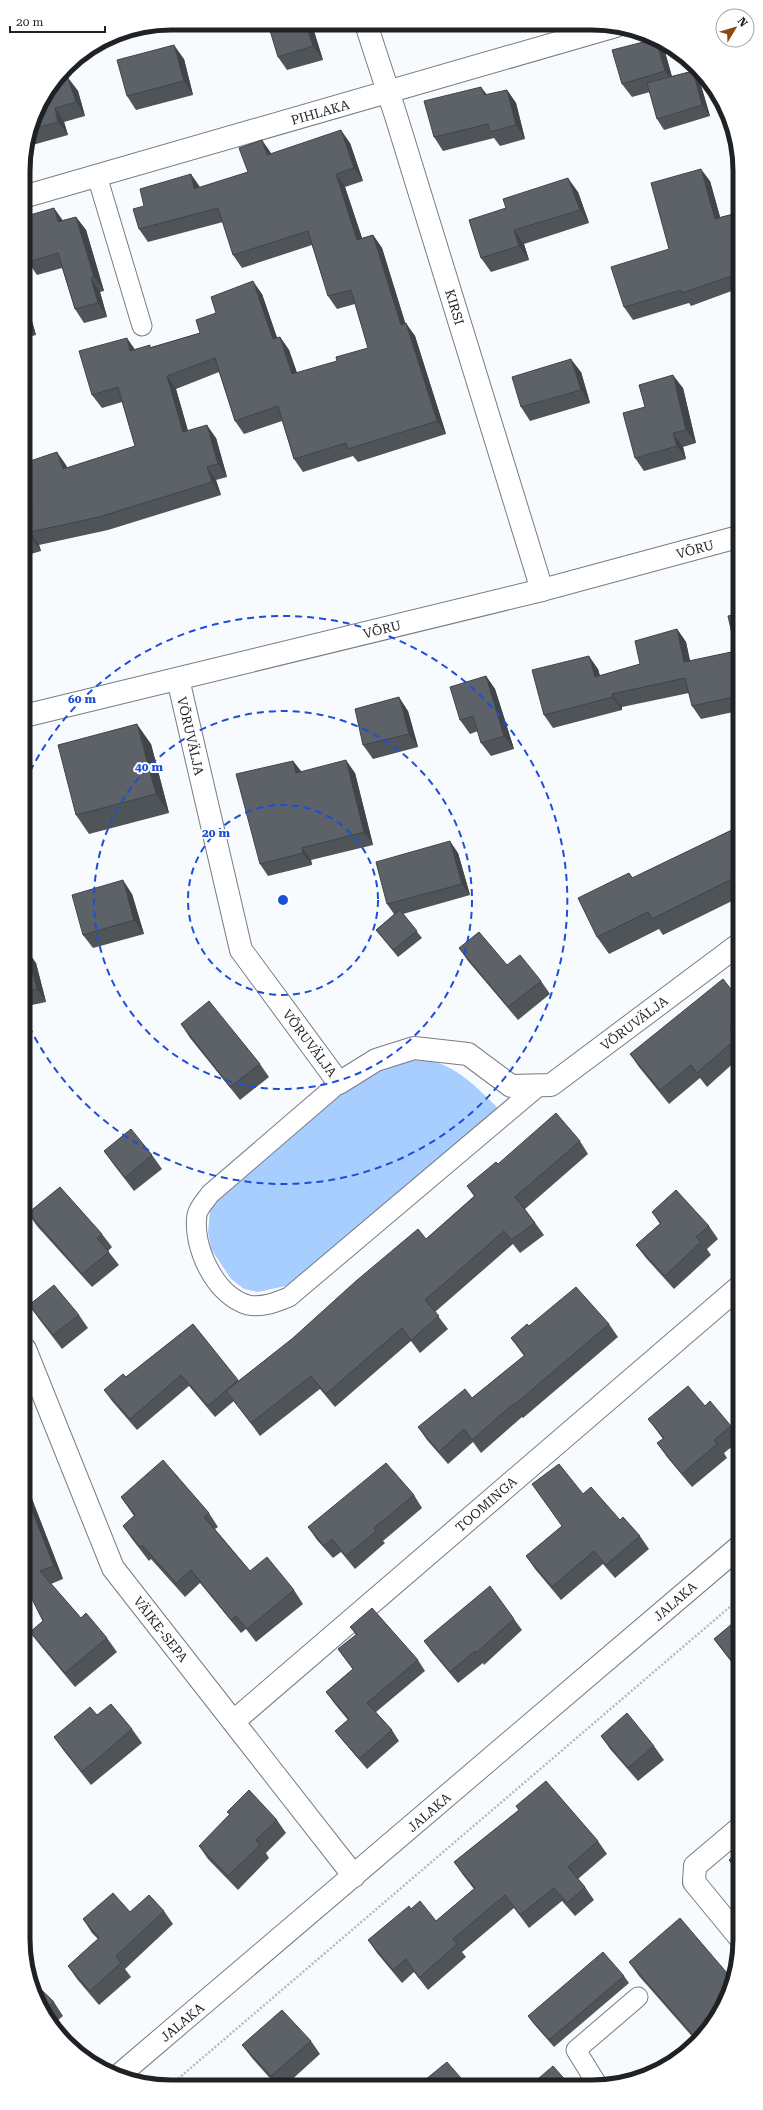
<svg xmlns="http://www.w3.org/2000/svg" width="763" height="2110" font-family="'Roboto Serif',serif">
  <style>
    .green { fill: #a7cefe }
    .lines { fill: none; stroke-linecap: round; stroke-linejoin: round }
    .service-casing { stroke: #777c83; stroke-width: 21 }
    .minor-casing { stroke: #777c83; stroke-width: 24 }
    .secondary-casing { stroke: #777c83; stroke-width: 24 }
    .path { stroke: #b6b9bc; stroke-width: 2.5; stroke-dasharray: 2 2; stroke-linecap: butt }
    .service { stroke: #fff; stroke-width: 19 }
    .minor { stroke: #fff; stroke-width: 22 }
    .secondary { stroke: #fff; stroke-width: 22 }
    .wall { fill: #4f5459 }
    .shaded-wall { fill: #404549 }
    .building { fill: #5c6268; stroke: #404549 }
    .ring { fill: none; stroke: #1d4ed8; stroke-width: 2; stroke-dasharray: 7 5 }
    .labels { text-anchor: middle; stroke-width: 4; stroke-linejoin: round; paint-order: stroke }
    .street-label { font-size: 13px; fill: #1f2124; stroke: #fff }
    .rim { fill: none; stroke: #1f2124; stroke-width: 5 }
    .centre { fill: #1d4ed8; stroke: #fff; stroke-width: 2 }
    .ring-label { font-size: 12px; text-anchor: middle; font-weight: bold; fill: #1d4ed8; stroke: #fff; stroke-width: 4; stroke-linejoin: round; paint-order: stroke }
  </style>
  <rect width="100%" height="100%" fill="#f8fbfe"/>
  <path class="green" d="M426 1060C457 1065 477 1088 499 1109L290 1285 258 1292 244 1289 231 1279 211 1249 208 1232 210 1211 217 1196 355 1079 405 1061Z"/>
  <g class="lines">
    <g class="service-casing">
      <g id="service">
        <path d="M97 176 142 326"/>
        <path d="M339 1083 210 1194C206 1200 198 1208 197 1215 192 1246 215 1296 248 1305 262 1308 277 1302 289 1297L540 1085"/>
        <path d="M597 2084 576 2050 638 1997"/>
      </g>
    </g>
    <g class="minor-casing">
      <g id="minor">
        <path d="M366 24 396 116 542 590"/>
        <path d="M23 197 616 26"/>
        <path d="M178 679 241 950 339 1083 376 1060 414 1048 468 1054 511 1086 551 1085 738 945"/>
        <path d="M25 1349 113 1568 354 1876"/>
        <path d="M234 1721 739 1287"/>
        <path d="M740 1828 695 1866 694 1882 740 1938"/>
        <path d="M118 2076 739 1547"/>
      </g>
    </g>
    <g class="secondary-casing">
      <path id="secondary" d="M24 716 542 590 738 537"/>
    </g>
    <path class="path" d="M172 2084 739 1599"/>
    <use href="#service" class="service"/>
    <use href="#minor" class="minor"/>
    <use href="#secondary" class="secondary"/>
  </g>
  <g class="wall">
    <path d="M311 24 323 60 287 70 278 57Z"/>
    <path d="M656 39 665 52 672 76 693 71 700 82 710 116 664 130 657 119 650 92 632 97 622 84Z"/>
    <path d="M184 59 193 95 136 110 127 96Z"/>
    <path d="M68 78 78 91 85 116 64 122 68 135 29 146 28 145 38 106Z"/>
    <path d="M507 90 516 103 525 139 500 146 494 138 443 151 434 137 487 95Z"/>
    <path d="M350 143 363 181 345 187 362 238 373 235 382 248 405 323 415 336 446 434 358 462 353 456 303 472 294 459 282 421 244 434 235 421 219 372 176 389 188 431 216 438 227 477 216 480 221 495 108 530 39 545 41 551 24 556V488L29 487 66 465 67 468 135 446 122 402 102 408 92 395 135 349 151 347 200 333 216 313 262 294 277 338 280 337 289 350 297 373 337 361 368 348 355 304 337 309 328 296 312 245 242 268 233 255 223 222 148 242 139 229 200 188 248 172 271 154Z"/>
    <path d="M710 181 720 217 737 213V289L691 306 689 303 633 320 624 307 669 249Z"/>
    <path d="M578 192 589 223 524 244 529 260 491 272 481 258 469 220Z"/>
    <path d="M76 217 86 230 104 291 100 292 107 317 84 323 75 309 62 268 37 275 28 262 63 220Z"/>
    <path d="M24 299 27 304 36 335 24 338Z"/>
    <path d="M581 372 590 403 530 421 521 407Z"/>
    <path d="M683 388 696 443 683 447 686 459 644 471 635 458 645 407Z"/>
    <path d="M738 614V711L701 719 692 706 689 693 622 707V710L553 728 544 715 598 669 600 676 640 664 677 629 686 642 690 661 736 651Z"/>
    <path d="M486 676 495 689 514 749 491 756 481 743 478 731 470 734 460 720Z"/>
    <path d="M408 711 418 747 373 759 363 745Z"/>
    <path d="M151 744 169 813 89 834 76 815Z"/>
    <path d="M293 761 301 771 355 773 373 845 311 860 312 865 268 876 260 864Z"/>
    <path d="M738 827V898L663 935 659 929 609 954 597 937 629 873 633 878Z"/>
    <path d="M458 853 470 895 403 914 422 938 398 957 376 930 394 914 387 904Z"/>
    <path d="M132 894 144 934 93 948 83 935Z"/>
    <path d="M459 948 507 965 541 981 550 994 518 1020 468 961Z"/>
    <path d="M24 951 36 963 46 1002 27 1006 28 1010 25 1011Z"/>
    <path d="M738 998V1059L707 1087 700 1078 669 1104 639 1067 630 1054Z"/>
    <path d="M181 1024 260 1064 269 1077 240 1100 190 1038Z"/>
    <path d="M580 1141 588 1154 525 1209 544 1235 520 1253 513 1244 435 1312 448 1329 420 1353 411 1341 335 1407 320 1389 260 1436 234 1401 215 1417 189 1386 137 1430 112 1401 104 1390 126 1377 193 1324 238 1381 426 1239 474 1196 467 1186 498 1164Z"/>
    <path d="M104 1151 152 1155 162 1169 134 1191 114 1165Z"/>
    <path d="M652 1212 709 1226 718 1239 707 1249 711 1255 674 1289 646 1258 636 1245 660 1224Z"/>
    <path d="M28 1213 102 1234 112 1247 108 1251 119 1265 92 1287 37 1226Z"/>
    <path d="M29 1305 79 1315 88 1328 62 1349 39 1319Z"/>
    <path d="M609 1324 618 1337 523 1418 522 1417 481 1453 473 1442 448 1464 427 1440 418 1427 472 1398 524 1356 511 1338 529 1326Z"/>
    <path d="M705 1406 731 1426 739 1438V1441L724 1453 727 1458 692 1487 667 1457 657 1443 663 1439 648 1419Z"/>
    <path d="M25 1490 32 1499 63 1579 51 1584 81 1618 107 1638 117 1652 75 1687 40 1645 30 1632 43 1621 29 1593 25 1594Z"/>
    <path d="M583 1494 620 1520 640 1536 649 1549 615 1578 603 1564 561 1600 535 1569 526 1556 562 1526Z"/>
    <path d="M414 1495 422 1508 383 1541 385 1543 355 1569 341 1552 333 1558 317 1540 308 1527Z"/>
    <path d="M121 1497 209 1513 218 1527 215 1529 250 1571 294 1590 303 1604 256 1642 246 1629 241 1633 200 1583 185 1597 151 1559 149 1561 132 1539 123 1526 134 1516Z"/>
    <path d="M739 1618V1672L722 1650 714 1639Z"/>
    <path d="M514 1619 522 1630 484 1665 483 1663 458 1683 432 1652 424 1641Z"/>
    <path d="M350 1627 418 1660 425 1671 376 1712 392 1730 399 1741 367 1769 343 1741 335 1731 348 1720 334 1703 326 1692 353 1669 338 1649 356 1635Z"/>
    <path d="M97 1715 132 1729 142 1743 91 1785 64 1751 54 1737Z"/>
    <path d="M601 1736 654 1746 664 1760 638 1781 610 1749Z"/>
    <path d="M516 1806 598 1841 607 1854 578 1879 585 1887 594 1900 575 1916 562 1901 529 1928 514 1908 462 1952 466 1957 428 1990 414 1972 402 1983 377 1953 368 1940 411 1909 436 1921 474 1889 463 1875 454 1862 519 1810Z"/>
    <path d="M227 1812 277 1820 286 1833 266 1853 269 1858 238 1890 208 1859 199 1846 230 1815Z"/>
    <path d="M740 1851V1875L729 1860Z"/>
    <path d="M164 1911 173 1924 125 1969 131 1977 99 2005 77 1979 68 1966 98 1939 92 1933 83 1919 130 1912Z"/>
    <path d="M629 1962 704 2037 697 2042 639 1976Z"/>
    <path d="M624 1976 629 1983 554 2047 533 2023 528 2016Z"/>
    <path d="M29 1978 54 2002 63 2016 52 2025 43 2013Z"/>
    <path d="M311 2041 320 2054 287 2084H275L252 2058 242 2045Z"/>
  </g>
  <g class="shaded-wall">
    <path d="M306 24H312L323 60 313 46Z"/>
    <path d="M656 39 665 52 674 85 665 71Z"/>
    <path d="M174 45 184 59 193 95 184 81Z"/>
    <path d="M693 71 700 82 710 116 702 105Z"/>
    <path d="M68 78 78 91 85 116 76 102Z"/>
    <path d="M481 87 491 100 484 95Z"/>
    <path d="M507 90 516 103 525 139 516 125Z"/>
    <path d="M55 108 64 122 68 135 58 122Z"/>
    <path d="M341 130 350 143 363 181 354 168Z"/>
    <path d="M262 140 271 153 276 168 267 155Z"/>
    <path d="M701 169 710 181 724 231 715 219Z"/>
    <path d="M191 174 200 187 194 189Z"/>
    <path d="M336 174 345 187 367 253 357 240Z"/>
    <path d="M568 178 578 192 589 223 580 210Z"/>
    <path d="M54 208 64 222H58Z"/>
    <path d="M76 217 86 230 104 291 94 277Z"/>
    <path d="M514 230 524 244 529 260 519 246Z"/>
    <path d="M373 235 382 248 410 338 401 325Z"/>
    <path d="M91 278 100 292 107 317 98 303Z"/>
    <path d="M253 281 262 294 282 352 273 339Z"/>
    <path d="M24 299 27 304 36 335 31 328 24 302Z"/>
    <path d="M406 323 415 336 446 434 437 421Z"/>
    <path d="M280 337 289 350 302 387 292 374Z"/>
    <path d="M127 338 136 351H130Z"/>
    <path d="M571 359 581 372 590 403 581 390Z"/>
    <path d="M673 375 683 388 696 443 686 430Z"/>
    <path d="M167 376 176 389 192 445 183 432Z"/>
    <path d="M207 425 216 438 227 477 218 464Z"/>
    <path d="M673 433 683 447 686 459 677 446Z"/>
    <path d="M57 452 66 465 72 482 63 469Z"/>
    <path d="M207 467 216 480 221 495 212 482Z"/>
    <path d="M30 532 39 545 41 551 32 538Z"/>
    <path d="M677 629 686 642 693 675 684 662Z"/>
    <path d="M589 656 598 669 604 690 595 677Z"/>
    <path d="M486 676 495 689 514 749 504 736Z"/>
    <path d="M612 694 622 707V710L613 697Z"/>
    <path d="M399 697 408 711 418 747 409 734Z"/>
    <path d="M137 724 151 744 169 813 156 794Z"/>
    <path d="M346 760 355 773 373 845 364 832Z"/>
    <path d="M293 761 302 773H296Z"/>
    <path d="M450 841 458 853 470 895 462 884Z"/>
    <path d="M302 848 311 860 312 865 303 853Z"/>
    <path d="M123 880 132 894 144 934 134 920Z"/>
    <path d="M27 950 36 963 46 1002 37 989Z"/>
    <path d="M25 1003 27 1006 28 1010 25 1005Z"/>
    <path d="M25 1490 32 1499 63 1579 54 1566 25 1493Z"/>
  </g>
  <g class="building">
    <path d="M268 24H306L313 46 278 57Z"/>
    <path d="M655 39H656L665 71 622 84 612 50Z"/>
    <path d="M174 45 184 81 127 96 117 60Z"/>
    <path d="M693 71 702 105 657 119 647 83Z"/>
    <path d="M68 78 76 102 55 108 58 122 32 129 38 106 56 82Z"/>
    <path d="M481 87 484 95 507 90 516 125 490 132 488 124 434 137 424 101Z"/>
    <path d="M341 130 354 168 336 174 357 240 373 235 401 325 406 323 437 421 348 449 346 443 294 459 278 406 235 421 215 358 167 376 183 432 207 425 218 464 207 467 212 482 99 517 30 532 32 538 24 540V488L29 487 24 467V463L57 452 63 469 135 446 118 387 92 395 79 351 127 338 130 351 150 345V348L200 333 196 320 216 313 211 297 253 281 273 339 280 337 292 374 337 361 336 357 368 348 351 290 328 296 308 231 233 255 218 208 139 229 133 209 144 206 140 189 191 174 194 189 248 172 239 148 262 140 267 155Z"/>
    <path d="M701 169 715 219 737 213V274L682 293 681 290 624 307 611 267 669 249 651 183Z"/>
    <path d="M568 178 580 210 514 230 519 246 481 258 469 220 506 208 503 199Z"/>
    <path d="M54 208 58 222 76 217 94 277 91 278 98 303 75 309 58 253 28 262 23 247V217Z"/>
    <path d="M24 302 31 328 24 330Z"/>
    <path d="M571 359 581 390 521 407 512 377Z"/>
    <path d="M673 375 686 430 673 433 677 446 635 458 623 413 645 407 639 385Z"/>
    <path d="M738 614V696L692 706 685 678 612 694 613 697 544 715 532 670 589 656 595 677 640 664 635 641 677 629 684 662 736 651 728 616Z"/>
    <path d="M486 676 504 736 481 743 473 716 460 720 450 687Z"/>
    <path d="M399 697 409 734 363 745 355 709Z"/>
    <path d="M137 724 156 794 76 815 58 745Z"/>
    <path d="M346 760 364 832 302 848 303 853 260 864 236 774 293 761 296 773Z"/>
    <path d="M738 827V876L652 919 648 912 597 937 578 898 629 873 632 878Z"/>
    <path d="M450 841 462 884 387 904 376 862Z"/>
    <path d="M123 880 134 920 83 935 72 895Z"/>
    <path d="M400 910 417 931 393 950 376 930Z"/>
    <path d="M479 932 507 965 520 955 541 981 508 1007 459 948Z"/>
    <path d="M27 950 37 989 25 992 24 951Z"/>
    <path d="M723 979 738 998V1023L730 1030 737 1038 697 1073 691 1065 660 1090 630 1054Z"/>
    <path d="M209 1001 260 1064 230 1087 181 1024Z"/>
    <path d="M556 1113 580 1141 515 1197 535 1223 511 1240 504 1231 425 1300 439 1316 411 1340 402 1328 326 1394 311 1376 251 1423 226 1391 293 1338 356 1281 418 1229 426 1239 475 1196 467 1186 496 1162 498 1164Z"/>
    <path d="M131 1129 152 1155 125 1178 104 1151Z"/>
    <path d="M60 1187 102 1234 97 1238 109 1252 82 1274 28 1213Z"/>
    <path d="M676 1190 709 1226 696 1237 701 1242 665 1276 636 1245 661 1223 652 1212Z"/>
    <path d="M54 1285 79 1315 53 1335 29 1305Z"/>
    <path d="M576 1287 609 1324 514 1405 513 1404 472 1440 464 1429 439 1452 418 1427 465 1389 472 1398 525 1355 511 1338 527 1324 529 1326Z"/>
    <path d="M193 1324 238 1380 208 1406 181 1375 130 1419 104 1390 123 1374 126 1377Z"/>
    <path d="M688 1386 705 1406 710 1401 731 1426 714 1440 717 1444 682 1474 657 1443 664 1438 648 1419Z"/>
    <path d="M163 1460 209 1513 204 1517 250 1571 267 1557 294 1590 247 1629 236 1616 231 1620 191 1570 176 1583 142 1545 140 1547 123 1526 135 1515 121 1497Z"/>
    <path d="M386 1463 414 1495 374 1528 376 1531 346 1556 332 1539 324 1546 308 1527Z"/>
    <path d="M559 1464 583 1494 591 1487 620 1520 623 1517 640 1536 606 1565 594 1551 552 1587 526 1556 562 1526 532 1484Z"/>
    <path d="M25 1493 54 1566 40 1571 81 1618 86 1613 107 1638 65 1673 30 1632 43 1621 25 1585Z"/>
    <path d="M490 1586 514 1619 476 1653 475 1651 450 1672 424 1641Z"/>
    <path d="M372 1608 418 1660 367 1703 392 1730 359 1759 335 1731 349 1719 326 1692 353 1669 338 1649 357 1634 350 1627Z"/>
    <path d="M739 1618V1670L714 1639Z"/>
    <path d="M111 1704 132 1729 82 1772 54 1737 90 1707 97 1715Z"/>
    <path d="M627 1713 654 1746 628 1768 601 1736Z"/>
    <path d="M546 1781 598 1841 568 1867 585 1887 567 1903 554 1888 520 1915 505 1895 453 1939 457 1944 419 1978 406 1959 393 1970 368 1940 409 1906 411 1909 420 1901 436 1921 475 1888 454 1862 519 1810 516 1806Z"/>
    <path d="M249 1790 277 1820 256 1840 260 1845 228 1876 199 1846 230 1814 227 1812Z"/>
    <path d="M740 1851V1873L729 1860Z"/>
    <path d="M113 1893 130 1912 149 1895 164 1911 116 1956 121 1963 90 1991 68 1966 99 1938 83 1919Z"/>
    <path d="M680 1918 733 1980 729 1996 704 2037 698 2041 629 1962Z"/>
    <path d="M603 1952 624 1976 549 2040 528 2016Z"/>
    <path d="M29 1978 54 2002 42 2011Z"/>
    <path d="M282 2010 311 2041 271 2076 242 2045Z"/>
    <path d="M447 2062 466 2084H420Z"/>
    <path d="M553 2066 569 2084H532Z"/>
  </g>
  <g class="ring">
    <circle cx="283" cy="900" r="95"/>
    <circle cx="283" cy="900" r="189"/>
    <path d="M25 782A284 284 0 1 1 25 1018"/>
  </g>
  <g class="labels">
    <g class="street-label">
      <text transform="translate(320 112) rotate(-16)" y="5">PIHLAKA</text>
      <text transform="translate(455 307) rotate(73)" y="5">KIRSI</text>
      <text transform="translate(695 549) rotate(-15)" y="5">VÕRU</text>
      <text transform="translate(382 629) rotate(-14)" y="5">VÕRU</text>
      <text transform="translate(191 736) rotate(77)" y="5">VÕRUVÄLJA</text>
      <text transform="translate(634 1023) rotate(-37)" y="5">VÕRUVÄLJA</text>
      <text transform="translate(310 1043) rotate(53)" y="5">VÕRUVÄLJA</text>
      <text transform="translate(486 1504) rotate(-41)" y="5">TOOMINGA</text>
      <text transform="translate(675 1601) rotate(-41)" y="5">JALAKA</text>
      <text transform="translate(161 1629) rotate(52)" y="5">VÄIKE-SEPA</text>
      <text transform="translate(429 1812) rotate(-41)" y="5">JALAKA</text>
      <text transform="translate(182 2022) rotate(-40)" y="5">JALAKA</text>
    </g>
  </g>
  <path d="M0 0H763V2110H0ZM171 30H592A141 141 0 0 1 733 171V1939A141 141 0 0 1 592 2080H171A141 141 0 0 1 30 1939V171A141 141 0 0 1 171 30Z" fill="#fff" fill-rule="evenodd"/>
  <path class="rim" d="M171 30H592A141 141 0 0 1 733 171V1939A141 141 0 0 1 592 2080H171A141 141 0 0 1 30 1939V171A141 141 0 0 1 171 30Z"/>
  <circle cx="283" cy="900" r="6" class="centre"/>
  <g class="ring-label">
    <text x="82" y="703">60 m</text>
    <text x="149" y="771">40 m</text>
    <text x="216" y="837">20 m</text>
  </g>
  <g transform="translate(735 28) rotate(52)"><circle r="19" fill="#ffffff" stroke="#a5a6a7"/>
  <path d="M0-3L7 15L0 10L-7 15Z" fill="#8a4a12"/>
  <text y="-6" font-size="11" font-weight="bold" text-anchor="middle" fill="#1f2124">N</text>
  </g>
  <path d="M10 26v6h95v-6" fill="none" stroke="#1f2124" stroke-width="2"/>
  <text x="16" y="26" font-size="12" fill="#1f2124" stroke="#ffffff" stroke-width="3" paint-order="stroke">20 m</text>
</svg>
